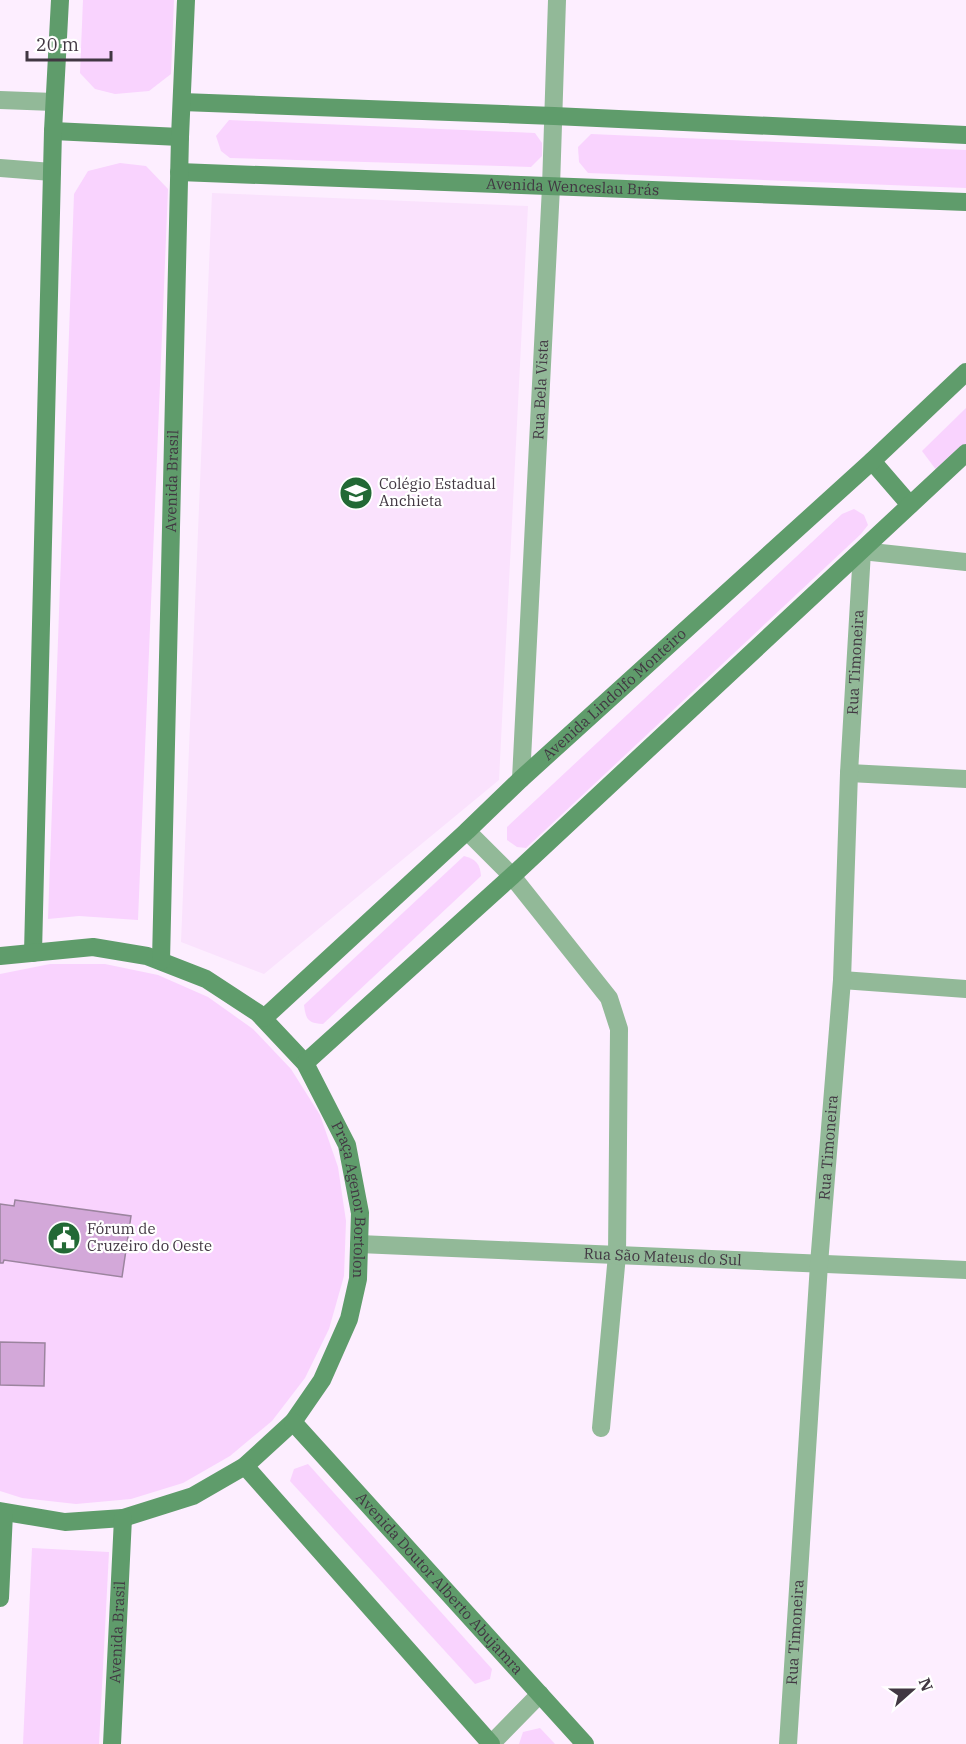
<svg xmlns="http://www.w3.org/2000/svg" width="966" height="1744" font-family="'IBM Plex Serif',serif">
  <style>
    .built { fill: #fae2fd }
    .green { fill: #f9d3fe }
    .building { fill: #d3a8d9; stroke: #9b849e; stroke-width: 1.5 }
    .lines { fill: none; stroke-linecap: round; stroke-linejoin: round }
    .street { stroke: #92b998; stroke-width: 18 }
    .secondary { stroke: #5f9c6b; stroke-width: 18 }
    .labels { text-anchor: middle; stroke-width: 4.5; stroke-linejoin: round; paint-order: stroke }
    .street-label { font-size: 15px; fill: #413742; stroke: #fff }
    .poi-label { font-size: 15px; fill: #413742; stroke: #fff; text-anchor: start }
  </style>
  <rect width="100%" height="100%" fill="#fdeeff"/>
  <path class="built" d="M212 193 528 206 499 780 264 974 181 942Z"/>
  <g class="green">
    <path d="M83 0H174L171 74 149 91 115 94 95 89 80 73Z"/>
    <path d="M229 120 535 133 542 143V156L531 167 230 158 221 151 216 136Z"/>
    <path d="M591 134 966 150V188L588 173 579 162 578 147Z"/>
    <path d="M120 163 146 166 168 189 138 920 79 916 48 919 74 194 88 171Z"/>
    <path d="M966 408V444L937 471 922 451Z"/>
    <path d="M854 509 864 515 868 525 861 534 526 848 517 847 507 840V827L842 514Z"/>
    <path d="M464 856C476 859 480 864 481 876L323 1024C308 1023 306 1020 304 1005Z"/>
    <path d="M50 964H105L158 975 208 997 253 1029 291 1069 320 1115 338 1167 346 1221 344 1276 329 1329 305 1378 272 1421 230 1456 183 1483 131 1499 76 1504 22 1498 0 1491V974Z"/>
    <path d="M308 1464 492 1669 490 1679 475 1684 290 1481 294 1469Z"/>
    <path d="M32 1548 109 1552 99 1744H23Z"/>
    <path d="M540 1728 555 1744H519L523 1732Z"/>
  </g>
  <g class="building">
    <path d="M15 1200 131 1216 122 1277 4 1260 3 1263H0V1204L14 1206Z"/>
    <path d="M0 1342 45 1343 44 1386 0 1385Z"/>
  </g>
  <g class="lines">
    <g class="street">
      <path d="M0 100 54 102"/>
      <path d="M0 168 52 172"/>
      <path d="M849 773 966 779"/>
      <path id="s1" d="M521 779 551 187 557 0"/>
      <path d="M467 831 512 876 609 998 619 1029 617 1255 601 1428"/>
      <path d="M842 980 966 989"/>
      <path id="s2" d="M359 1244 966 1270"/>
      <path d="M491 1744 540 1694"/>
      <path id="s3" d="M788 1744 819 1264 842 980 849 773 862 551 966 562"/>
    </g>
    <g class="secondary">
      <path d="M182 102 554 116 966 135"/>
      <path d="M53 131 180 137"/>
      <path id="s4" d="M179 172 966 202"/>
      <path d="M872 461 910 505"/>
      <path d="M33 953 53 131 60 0"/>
      <path id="s5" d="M0 956 93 947 147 956 206 979 258 1013 305 1063 347 1145 360 1213 358 1279 349 1319 322 1380 293 1422 245 1466 193 1496 123 1518 65 1522 0 1511"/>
      <path id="s6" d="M161 961 180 137 186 0"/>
      <path id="s7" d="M264 1018 467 831 521 779 872 461 966 372"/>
      <path d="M305 1063 512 876 966 453"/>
      <path id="s8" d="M293 1422 585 1744"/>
      <path d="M245 1466 491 1744"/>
      <path d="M0 1598 4 1513"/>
      <path id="s9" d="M112 1744 123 1518"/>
    </g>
  </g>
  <defs>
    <g id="school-disc" transform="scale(1.725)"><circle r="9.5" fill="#226935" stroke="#fff"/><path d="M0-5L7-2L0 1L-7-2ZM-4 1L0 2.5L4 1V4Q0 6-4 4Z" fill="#fff"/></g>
    <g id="civic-disc" transform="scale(1.725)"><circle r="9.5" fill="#226935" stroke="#fff"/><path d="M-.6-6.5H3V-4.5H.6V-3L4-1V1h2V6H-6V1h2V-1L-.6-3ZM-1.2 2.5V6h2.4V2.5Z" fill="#fff"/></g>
  </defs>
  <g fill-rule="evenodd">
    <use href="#school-disc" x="356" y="493"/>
    <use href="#civic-disc" x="64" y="1238"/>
  </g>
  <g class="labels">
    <g class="street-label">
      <text dy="5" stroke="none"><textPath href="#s4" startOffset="394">Avenida Wenceslau Brás</textPath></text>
      <text dy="5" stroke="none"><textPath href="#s1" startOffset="390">Rua Bela Vista</textPath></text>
      <text dy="5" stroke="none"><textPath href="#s6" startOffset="480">Avenida Brasil</textPath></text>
      <text dy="5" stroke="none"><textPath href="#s3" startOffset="1084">Rua Timoneira</textPath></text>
      <text dy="5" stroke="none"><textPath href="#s7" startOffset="477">Avenida Lindolfo Monteiro</textPath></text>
      <text dy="5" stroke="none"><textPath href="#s3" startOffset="598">Rua Timoneira</textPath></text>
      <text dy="5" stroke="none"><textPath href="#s5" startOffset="489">Praça Agenor Bortolon</textPath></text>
      <text dy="5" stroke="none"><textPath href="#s2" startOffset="304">Rua São Mateus do Sul</textPath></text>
      <text dy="5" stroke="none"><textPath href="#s8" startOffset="218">Avenida Doutor Alberto Abujamra</textPath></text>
      <text dy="5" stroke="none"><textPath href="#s9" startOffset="112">Avenida Brasil</textPath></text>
      <text dy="5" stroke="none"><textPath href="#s3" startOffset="112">Rua Timoneira</textPath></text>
    </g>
    <g class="poi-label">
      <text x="379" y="489">Colégio Estadual<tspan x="379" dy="17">Anchieta</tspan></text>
      <text x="87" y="1234">Fórum de<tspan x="87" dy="17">Cruzeiro do Oeste</tspan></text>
    </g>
  </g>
  <g transform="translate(912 1690) rotate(69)" stroke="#ffffff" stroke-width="4.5" paint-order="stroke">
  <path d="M0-4.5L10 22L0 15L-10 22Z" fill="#413742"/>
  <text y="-9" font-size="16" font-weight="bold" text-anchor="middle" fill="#413742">N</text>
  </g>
  <path d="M27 51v9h84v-9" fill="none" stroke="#413742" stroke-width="3"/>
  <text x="36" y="51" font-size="18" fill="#413742" stroke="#ffffff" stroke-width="4.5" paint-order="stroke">20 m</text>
</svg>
